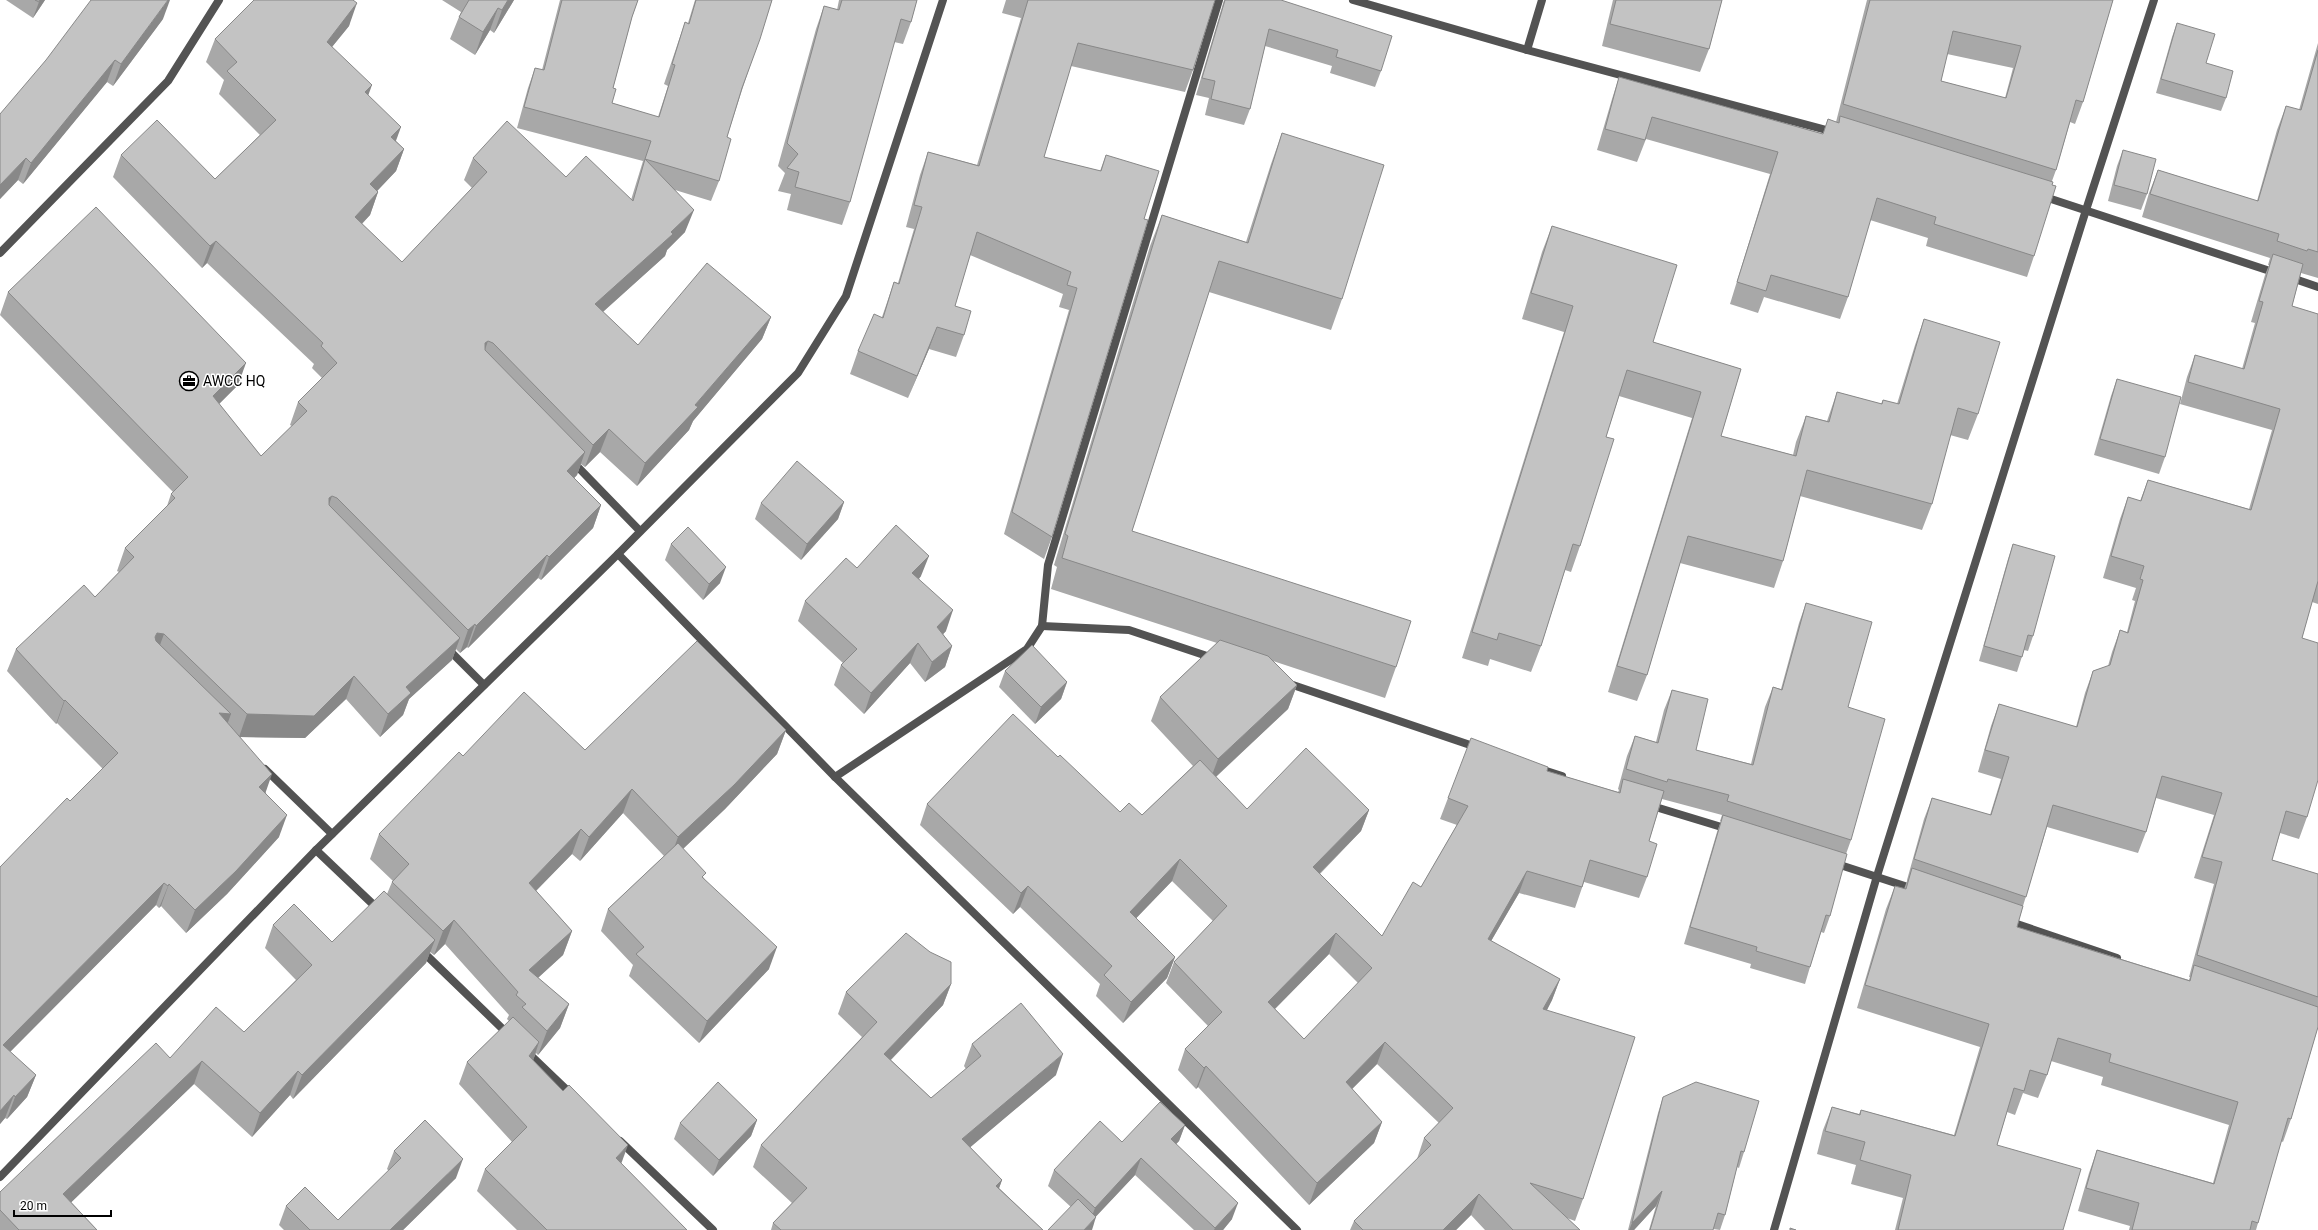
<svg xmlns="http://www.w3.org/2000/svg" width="2318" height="1230" font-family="Roboto,sans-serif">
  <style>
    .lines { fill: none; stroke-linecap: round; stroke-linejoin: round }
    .minor { stroke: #535353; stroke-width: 8 }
    .wall { fill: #a8a8a8; fill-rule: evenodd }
    .shaded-wall { fill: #888 }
    .building { fill: #c3c3c3; stroke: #888; fill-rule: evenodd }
    .labels { text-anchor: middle; stroke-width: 3; stroke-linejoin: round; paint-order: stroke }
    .poi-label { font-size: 14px; fill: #000; stroke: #fff; text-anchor: start }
  </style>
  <rect width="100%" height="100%" fill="#fff"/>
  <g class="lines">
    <g class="minor">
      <path d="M1353 0 1527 50 1834 132"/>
      <path d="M1527 50 1542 0"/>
      <path d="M2042 196 2276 273"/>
      <path d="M0 253 168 81 219 0"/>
      <path d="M2289 277 2318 287"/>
      <path d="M573 462 640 531"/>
      <path d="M618 554 835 777 1297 1230"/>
      <path d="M1042 626 1129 630 1213 658"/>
      <path d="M446 647 484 685"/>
      <path d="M1287 683 1479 748"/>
      <path d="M1537 768 1562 776"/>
      <path d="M265 769 332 834"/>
      <path d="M835 777 1027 649 1042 626 1048 565 1219 0"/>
      <path d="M1649 805 1728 829"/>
      <path d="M316 850 379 910"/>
      <path d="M1834 863 1914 889"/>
      <path d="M2008 921 2117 958"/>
      <path d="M421 950 509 1035"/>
      <path d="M526 1051 573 1096"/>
      <path d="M620 1141 713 1230"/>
      <path d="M0 1177 316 850 618 554 798 373 846 296 943 0"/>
      <path d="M1774 1230 1877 876 2086 210 2154 0"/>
    </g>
  </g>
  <g class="wall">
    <path d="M6 0H45L33 18Z"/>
    <path d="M354 0 349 26 332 47 368 95 396 141 404 149 396 171 377 191 378 192 370 215 362 224 402 262 472 188 464 180 473 158 566 177 631 200 643 161 517 128 528 88 535 68 542 70 560 0H638L632 17 613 88 612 103 658 117 668 86 664 84 685 22 688 23 695 0H772L742 90 727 137 719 181 711 201 675 190 685 232 667 250 665 256 603 312 638 345 771 317 762 339 693 421 689 430 637 486 600 452 585 467 581 464 577 475 574 478 601 505 593 528 541 580 538 578 468 648 467 647 460 653 456 649 452 660 409 699 403 715 380 737 346 699 305 738 240 737 266 793 279 837 227 894 186 933 161 906 159 908 156 905 10 1052 36 1075 27 1097 7 1119 5 1118 0 1124V867L70 801 103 769 57 723 56 724 7 671 16 649 95 597 119 572 117 571 125 548 167 506 171 494 173 492 0 315 8 292 238 385 219 404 261 456 292 426 290 425 298 402 322 378 312 368 314 364 207 263 202 268 113 177 121 155 215 179 260 135 219 94 224 80 206 62 215 39Z"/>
    <path d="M442 0H514L494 33 490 30 475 55 450 39 459 17 461 12Z"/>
    <path d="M839 0H917L911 22 903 44 894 42 850 202 842 225 787 210 791 194 778 191 785 173 778 166 816 29 824 6 837 10Z"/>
    <path d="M1006 0H1215L1193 70 1185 92 1071 66 1044 157 1100 171 1106 155 1144 219 1052 537 1044 559 1004 534 1069 310 1059 307 1063 294 970 255 955 306 964 335 956 357 929 349 908 398 850 374 858 351 882 317 894 282 898 283 914 229 906 227 920 175 928 152 977 165 1021 18 1002 13Z"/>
    <path d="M1224 0H1281L1381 71 1375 87 1330 73 1332 66 1265 46 1250 109 1244 125 1205 115 1209 98 1196 95Z"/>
    <path d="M1613 0H1722L1709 49 1700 72 1602 46Z"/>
    <path d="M1867 0H2113L2083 102 2075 124 2070 122 2056 170 2052 181 2034 256 2027 277 1926 246 1928 238 1870 220 1848 297 1840 319 1764 297 1758 313 1730 304 1770 174 1646 139 1637 162 1597 150 1612 99 1619 77 1823 134 1828 119 1836 122ZM1947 54 2013 68 2005 98 1941 81Z"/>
    <path d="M163 19 113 86 107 82 23 184 18 180 0 199V114Z"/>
    <path d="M2177 23 2206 63 2226 98 2221 111 2156 93 2172 37Z"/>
    <path d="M2318 43V278L2301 273 2292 306 2318 314V604L2312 602 2302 638 2307 817 2299 839 2280 833 2272 860 2318 874V1027L2291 1119 2283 1142 2281 1141 2258 1223 2256 1230H2129L2130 1226 2078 1211 2089 1173 2097 1150 2213 1183 2229 1125 2101 1085 2103 1077 2051 1061 2047 1075 2038 1098 2023 1093 2015 1115 2007 1112 1997 1145 2063 1230H1895L1903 1198 1851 1184 1856 1165 1817 1154 1823 1130 1832 1107 1859 1114 1861 1110 1954 1135 1980 1047 1857 1008 1886 909 1895 886 1904 889 1907 881V880L1924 819 1932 798 1990 815 2001 779 1978 772 1991 726 1999 704 2076 727 2085 693 2093 671 2108 666 2112 652 2120 630 2127 632 2135 601 2132 600 2136 588 2103 578 2120 519 2128 497 2140 501 2148 480 2249 509 2272 430 2180 404 2187 377 2195 355 2242 369 2255 323 2251 322 2265 275 2269 265H2268L2270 258 2142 217 2149 193 2158 170 2257 201 2277 130 2286 106 2299 110ZM2156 798 2214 815 2194 878 2214 884 2189 977H2190L2189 980 2017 927 2023 906 2047 827 2138 853 2146 832Z"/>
    <path d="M1282 133 1342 299 1331 330 1209 292 1132 531 1396 667 1385 698 1273 661 1297 685 1288 709 1216 777 1247 809 1369 810 1361 831 1320 874 1382 936 1421 887 1457 825 1440 819 1448 798 1547 771 1618 792 1619 790 1618 789 1627 756 1635 736 1656 742 1664 710 1672 690 1696 750 1751 764 1765 707 1773 687 1781 689 1799 623 1806 603 1848 707 1851 840 1846 854 1830 916 1824 933 1821 932 1810 967 1805 984 1750 968 1751 964 1684 944 1717 832 1721 821H1720L1722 815 1662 799 1649 841 1647 877 1639 898 1584 882 1575 908 1519 893 1491 941 1560 979 1552 1000 1547 1010 1583 1199 1575 1221 1567 1218 1580 1230H1485L1471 1215 1456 1230H1350L1354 1221 1417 1159 1424 1138 1439 1123 1377 1064 1352 1089 1382 1122 1374 1143 1309 1205 1198 1087 1196 1089 1178 1070 1185 1049 1208 1026 1166 983 1174 962 1213 921 1172 881 1136 918 1175 957 1167 978 1123 1023 1096 996 1100 984 1020 907 1013 914 920 825 927 804 1058 757 1120 812 1142 815 1193 766 1151 721 1160 697 1217 643 1051 589 1057 567 1054 565 1150 246 1162 215 1246 242 1271 164ZM1329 954 1358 983 1304 1039 1275 1009Z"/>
    <path d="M2123 150 2147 194 2141 210 2108 201 2117 166Z"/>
    <path d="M1552 226 1653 342 1741 369 1721 436 1793 455 1796 442 1806 416 1827 421 1837 392 1881 404 1883 400 1897 404 1915 345 1924 319 1978 414 1968 440 1950 435 1932 504 1922 530 1800 496 1783 561 1774 588 1680 563 1647 675 1637 701 1608 692 1692 418 1619 396 1606 437 1580 546 1571 572 1565 570 1541 646 1531 672 1490 659 1488 666 1462 658 1564 332 1522 319 1542 252Z"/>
    <path d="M2117 379 2165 457 2159 474 2094 455 2111 396Z"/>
    <path d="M844 502 838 519 801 560 755 519 761 503Z"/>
    <path d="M671 544 720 583 703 600 665 560Z"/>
    <path d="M2013 544 2033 636 2028 651 2024 650 2017 672 1979 661 2008 559Z"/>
    <path d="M857 568 921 576 919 579 946 631 943 634 952 646 945 667 925 682 910 663 864 714 834 685 841 665 843 663 798 621 805 601Z"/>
    <path d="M1005 671 1067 682 1061 699 1035 724 999 687Z"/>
    <path d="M786 730 777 754 725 809 683 849 769 969 699 1043 629 976 633 965 601 931 608 909 664 856 623 813 580 861 572 854 536 891 572 931 563 955 538 978 569 1004 560 1028 538 1055 536 1053 533 1060 621 1164 687 1230H517L477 1191 485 1169 512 1142 459 1084 467 1062 509 1021 507 1019 509 1015 445 944 434 955 430 952 426 963 293 1099 290 1095 252 1137 194 1084 71 1202 97 1230H0V1192L170 1058 244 1032 296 980 265 948 273 925 332 942 387 894 392 882 393 881 370 859 379 834 463 756 585 750Z"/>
    <path d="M951 984 943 1005 891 1060 931 1098 966 1069 964 1066 972 1044 1056 1075 970 1147 1002 1180 999 1188 1043 1230H771L773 1223 792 1203 753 1167 761 1145 862 1037 838 1014 846 992Z"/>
    <path d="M1663 1097 1744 1152 1739 1168 1737 1167 1725 1215 1720 1230 1713 1229V1230H1649L1656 1206 1634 1230H1628L1658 1113Z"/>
    <path d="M757 1120 751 1136 713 1176 674 1139 680 1123Z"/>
    <path d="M1185 1125 1179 1141 1176 1144 1232 1219 1223 1230H1194L1135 1175 1096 1216 1071 1207 1048 1186 1054 1170 1122 1142Z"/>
    <path d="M394 1151 456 1178 403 1230H284L279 1225 286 1206 338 1220 389 1171 387 1169Z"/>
  </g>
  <g class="shaded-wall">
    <path d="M40 0H45L33 18 39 2Z"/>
    <path d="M168 0H170L163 19 113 86 121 64Z"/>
    <path d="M508 0H514L494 33 502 10Z"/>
    <path d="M357 3 349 26 318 64 327 42Z"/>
    <path d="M498 8 490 30 475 55 483 32Z"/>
    <path d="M115 60 107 82 23 184 31 163Z"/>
    <path d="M372 85 364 107 365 92Z"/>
    <path d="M401 127 393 149 391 137Z"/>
    <path d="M404 149 396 171 362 207 370 184Z"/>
    <path d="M26 158 18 180 0 199V185Z"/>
    <path d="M378 192 370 215 346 240 355 217Z"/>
    <path d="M694 210 685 232 667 250 665 256 587 326 595 304Z"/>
    <path d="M216 241 207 263 202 268 210 246Z"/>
    <path d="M771 317 762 339 693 421 689 430 637 486 645 463Z"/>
    <path d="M937 327 929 349 908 398 917 376Z"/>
    <path d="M488 341 480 364 485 343Z"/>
    <path d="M246 363 238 385 205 418 213 396Z"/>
    <path d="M609 429 600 452 585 467 593 445Z"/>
    <path d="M585 452 577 475 559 494 567 471Z"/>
    <path d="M332 496 324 519 329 498Z"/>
    <path d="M844 502 838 519 801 560 807 544Z"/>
    <path d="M601 505 593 528 541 580 549 557Z"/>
    <path d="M547 555 538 578 468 648 476 626Z"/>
    <path d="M929 556 921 576 905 593 912 573Z"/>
    <path d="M726 567 720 583 703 600 709 584Z"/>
    <path d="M953 610 946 631 930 648 937 627Z"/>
    <path d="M475 624 467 647 460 653 468 630Z"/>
    <path d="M157 633 164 634 156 656 155 637Z"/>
    <path d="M460 638 452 660 409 699 403 715 380 737 388 714 406 687Z"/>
    <path d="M918 643 910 663 864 714 871 693Z"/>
    <path d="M952 646 945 667 925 682 932 662Z"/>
    <path d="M354 676 346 699 305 738 239 737 247 714Z"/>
    <path d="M1067 682 1061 699 1035 724 1041 707Z"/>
    <path d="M1297 685 1288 709 1209 783 1218 759Z"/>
    <path d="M65 700 57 723 56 724 64 701Z"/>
    <path d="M219 713 231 714 223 736Z"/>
    <path d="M786 730 777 754 725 809 669 862 678 837Z"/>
    <path d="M272 774 264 797 259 787Z"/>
    <path d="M632 789 623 813 580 861 589 837Z"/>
    <path d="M1369 810 1361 831 1305 888 1313 867Z"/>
    <path d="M287 815 279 837 227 894 186 933 195 910Z"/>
    <path d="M581 829 572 854 520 907 529 883Z"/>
    <path d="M1180 859 1172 881 1122 933 1130 912Z"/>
    <path d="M1527 871 1519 893 1480 960 1488 939Z"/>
    <path d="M164 883 156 905 0 1062 3 1045Z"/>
    <path d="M169 884 161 906 159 908 168 886Z"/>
    <path d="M1028 886 1020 907 1013 914 1021 893Z"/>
    <path d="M454 920 445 944 434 955 443 931Z"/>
    <path d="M572 931 563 955 520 994 529 970Z"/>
    <path d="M1336 933 1329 954 1261 1023 1268 1002Z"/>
    <path d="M435 940 426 963 293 1099 302 1075Z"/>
    <path d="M777 947 769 969 699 1043 707 1021Z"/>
    <path d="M1175 957 1167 978 1123 1023 1131 1002Z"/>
    <path d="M1560 979 1552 1000 1536 1031 1543 1009Z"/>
    <path d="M951 984 943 1005 876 1075 884 1054Z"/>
    <path d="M569 1004 560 1028 538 1055 547 1031Z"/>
    <path d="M539 1042 532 1064 529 1056Z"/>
    <path d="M1385 1042 1377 1064 1338 1103 1346 1082Z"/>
    <path d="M1063 1054 1056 1075 954 1161 962 1139Z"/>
    <path d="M202 1061 194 1084 55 1218 63 1194Z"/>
    <path d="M1206 1066 1198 1087 1196 1089 1204 1068Z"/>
    <path d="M298 1071 290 1095 252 1137 260 1113Z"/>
    <path d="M36 1075 27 1097 7 1119 15 1097Z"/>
    <path d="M14 1095 5 1118 0 1124V1111Z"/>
    <path d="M757 1120 751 1136 713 1176 719 1160Z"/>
    <path d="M1382 1122 1374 1143 1309 1205 1317 1183Z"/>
    <path d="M1185 1125 1179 1141 1165 1156 1171 1139Z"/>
    <path d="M628 1145 620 1167 616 1158Z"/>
    <path d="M1141 1158 1135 1175 1089 1224 1095 1208Z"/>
    <path d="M463 1159 456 1178 403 1230H390Z"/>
    <path d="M1002 1180 994 1202 996 1186Z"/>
    <path d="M1662 1191 1656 1206 1634 1230H1629L1632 1223Z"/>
    <path d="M1479 1194 1471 1215 1456 1230H1443Z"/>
    <path d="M1238 1203 1232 1219 1223 1230H1214L1215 1228Z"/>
    <path d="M1096 1217 1092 1230H1084Z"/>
  </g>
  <g class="building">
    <path d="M35 0H40L39 2Z"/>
    <path d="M91 0H168L121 64 115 60 31 163 26 158 0 185V114L46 60Z"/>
    <path d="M254 0H353L357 3 327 42 372 85 365 92 401 127 391 137 404 149 370 184 378 192 355 217 402 262 487 172 473 158 507 121 566 177 586 156 633 201 645 159 694 210 671 232 673 234 595 304 638 345 707 263 771 317 695 405 698 407 645 463 609 429 593 445 493 343 488 341 485 343V350L585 452 567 471 601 505 549 557 547 555 476 626 475 624 468 630 337 498 332 496 329 498V505L460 638 406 687 411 693 388 714 354 676 314 716 247 714 164 634 157 633 155 637 156 641 231 714 219 713 272 774 259 787 287 815 236 871 195 910 169 884 168 886 164 883 3 1045 36 1075 15 1097 14 1095 0 1111V867L67 798 70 801 118 753 65 700 64 701 16 649 84 585 95 597 134 557 125 548 175 498 171 494 188 477 8 292 96 207 246 363 213 396 261 456 307 411 298 402 337 363 321 346 323 343 216 241 210 246 121 155 157 120 215 179 276 120 227 71 237 62 215 39Z"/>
    <path d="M469 0H508L502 10 498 8 483 32 459 17Z"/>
    <path d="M562 0H638L632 17 613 88 616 89 612 103 659 117 675 65 672 64 685 22 689 24 696 0H772L760 39 742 88 727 137 731 139 719 181 645 159 651 141 524 107 535 68 544 70Z"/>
    <path d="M842 0H917L911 22 901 19 850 202 795 187 799 172 787 168 798 154 787 143 824 6 839 10Z"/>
    <path d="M1028 0H1215L1193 70 1078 43 1044 157 1101 171 1106 155 1159 171 1144 219 1148 220 1052 537 1012 512 1077 288 1067 285 1071 272 977 232 955 306 971 311 964 335 937 327 917 376 858 351 874 314 883 318 894 282 899 284 922 207 914 205 928 152 979 166Z"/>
    <path d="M1225 0H1281L1392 36 1381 71 1336 57 1338 50 1269 29 1250 109 1211 99 1215 81 1202 78Z"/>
    <path d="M1616 0H1722L1709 49 1610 24Z"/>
    <path d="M1870 0H2113L2083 102 2076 100 2056 170 1843 104ZM1953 31 2021 46 2006 98 1941 81Z"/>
    <path d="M2177 23 2215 34 2206 63 2233 71 2226 98 2161 79Z"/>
    <path d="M2318 50V252L2308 249 2307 251 2277 241 2279 234 2150 194 2158 170 2258 201 2286 106 2301 110Z"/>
    <path d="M1619 77 1823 134 1828 119 1839 123 1840 116 2053 182 2052 185 2056 186 2034 256 1934 224 1936 217 1877 198 1848 297 1771 275 1766 291 1737 282 1778 152 1652 117 1645 140 1605 129Z"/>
    <path d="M1282 133 1384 165 1342 299 1219 261 1132 531 1411 621 1396 667 1062 558 1068 536 1065 534 1162 215 1248 243Z"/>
    <path d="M2123 150 2156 159 2147 194 2114 185Z"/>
    <path d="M1552 226 1677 265 1653 342 1741 369 1721 436 1796 456 1806 416 1829 422 1837 392 1882 404 1883 400 1899 404 1924 319 2000 342 1978 414 1958 408 1932 504 1807 470 1783 561 1688 536 1647 675 1617 666 1701 392 1627 370 1606 437 1614 439 1580 546 1573 544 1541 646 1499 633 1497 640 1472 632 1573 306 1531 293Z"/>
    <path d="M2273 254 2303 264 2292 306 2318 314V581L2302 638 2318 643V780L2307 817 2286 811 2272 860 2318 874V997L2197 955 2222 862 2202 857 2222 793 2162 776 2146 832 2053 805 2026 897 1914 859 1932 798 1991 815 2009 757 1985 750 1999 704 2077 727 2093 671 2110 665 2120 630 2128 633 2143 580 2140 579 2144 566 2111 556 2128 497 2141 501 2148 480 2251 510 2280 409 2188 382 2195 355 2244 369 2263 302 2259 301Z"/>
    <path d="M2117 379 2181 397 2165 457 2100 439Z"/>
    <path d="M797 461 844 502 807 544 761 503Z"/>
    <path d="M896 525 929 556 912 573 953 610 937 627 952 646 932 662 918 643 871 693 841 665 857 649 805 601 846 558 857 568Z"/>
    <path d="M688 527 726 567 709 584 671 544Z"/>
    <path d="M2013 544 2055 556 2033 636 2028 635 2022 657 1984 646Z"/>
    <path d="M1806 603 1872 622 1848 707 1885 719 1851 840 1727 801 1729 795 1668 779 1667 782 1626 769 1635 736 1658 743 1672 690 1708 699 1696 750 1753 765 1773 687 1782 690Z"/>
    <path d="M1220 640 1268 656 1297 685 1218 759 1160 697Z"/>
    <path d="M697 641 786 730 734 785 678 837 632 789 589 837 581 829 529 883 572 931 529 970 569 1004 547 1031 522 1007 526 1004 516 995 518 992 454 920 443 931 392 882 409 864 379 834 459 752 463 756 524 692 585 750Z"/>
    <path d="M1032 645 1067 682 1041 707 1005 671Z"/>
    <path d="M1013 714 1058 757 1060 755 1120 812 1129 803 1142 815 1200 760 1247 809 1306 748 1369 810 1313 867 1382 936 1413 882 1421 887 1468 806 1448 798 1471 738 1548 767 1547 771 1620 793 1623 779 1664 791 1649 841 1657 844 1647 877 1590 860 1582 887 1527 871 1488 939 1560 979 1543 1009 1635 1037 1583 1199 1530 1183 1580 1230H1513L1479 1194 1443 1230H1363L1354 1221 1431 1145 1424 1138 1453 1108 1385 1042 1346 1082 1382 1122 1317 1183 1206 1066 1204 1068 1185 1049 1222 1012 1174 962 1227 906 1180 859 1130 912 1175 957 1131 1002 1104 975 1112 966 1028 886 1021 893 927 804ZM1336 933 1372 968 1304 1039 1268 1002Z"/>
    <path d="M1723 815 1847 854 1830 916 1826 915 1810 967 1756 951 1757 947 1690 927Z"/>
    <path d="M678 843 706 873 702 877 777 947 707 1021 636 954 644 947 608 909Z"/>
    <path d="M1912 868 2023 906 2017 927 2190 981 2194 965 2318 1007V1027L2291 1119 2288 1118 2258 1223 2252 1221 2250 1230H2132L2139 1203 2086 1188 2097 1150 2214 1184 2238 1102 2109 1062 2111 1054 2058 1038 2047 1075 2030 1070 2024 1091 2014 1088 1997 1145 2081 1169 2063 1230H1898L1911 1175 1860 1160 1865 1142 1825 1131 1832 1107 1860 1115 1861 1110 1955 1136 1989 1024 1865 985 1895 886 1906 889Z"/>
    <path d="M384 891 435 940 302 1075 298 1071 260 1113 202 1061 63 1194 97 1230H19L0 1210V1192L156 1043 170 1058 216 1007 244 1032 312 965 273 925 294 904 332 942Z"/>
    <path d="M906 933 930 952 951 962V984L884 1054 931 1098 981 1056 972 1044 1021 1003 1063 1054 962 1139 1002 1180 996 1186 1043 1230H781L773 1223 807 1188 761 1145 877 1022 846 992Z"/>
    <path d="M513 1017 539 1042 529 1056 563 1091 569 1085 628 1145 616 1158 687 1230H547L485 1169 527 1127 467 1062Z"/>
    <path d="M718 1082 757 1120 719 1160 680 1123Z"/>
    <path d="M1696 1082 1759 1101 1744 1152 1741 1151 1725 1215 1718 1213 1713 1230H1650L1662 1191 1632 1223 1663 1097Z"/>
    <path d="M1160 1102 1185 1125 1171 1139 1238 1203 1215 1228 1141 1158 1095 1208 1054 1170 1100 1121 1122 1142Z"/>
    <path d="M425 1120 463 1159 390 1230H310L286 1206 305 1187 338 1220 401 1158 394 1151Z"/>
    <path d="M1078 1199 1096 1217 1084 1230H1048Z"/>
    <path d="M1790 1228 1796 1230H1790Z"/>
  </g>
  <defs>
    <g id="office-ring" transform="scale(1)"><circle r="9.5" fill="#fff" stroke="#000" stroke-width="1.5"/><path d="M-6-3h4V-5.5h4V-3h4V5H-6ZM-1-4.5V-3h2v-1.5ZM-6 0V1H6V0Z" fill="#000"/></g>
  </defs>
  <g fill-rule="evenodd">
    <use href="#office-ring" x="189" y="381"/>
  </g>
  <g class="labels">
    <g class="poi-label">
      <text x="203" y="386">AWCC HQ</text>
    </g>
  </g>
  <path d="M14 1210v6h97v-6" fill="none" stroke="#000000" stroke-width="2"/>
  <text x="20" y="1210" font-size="12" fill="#000000" stroke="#ffffff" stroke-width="3" paint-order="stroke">20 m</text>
</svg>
